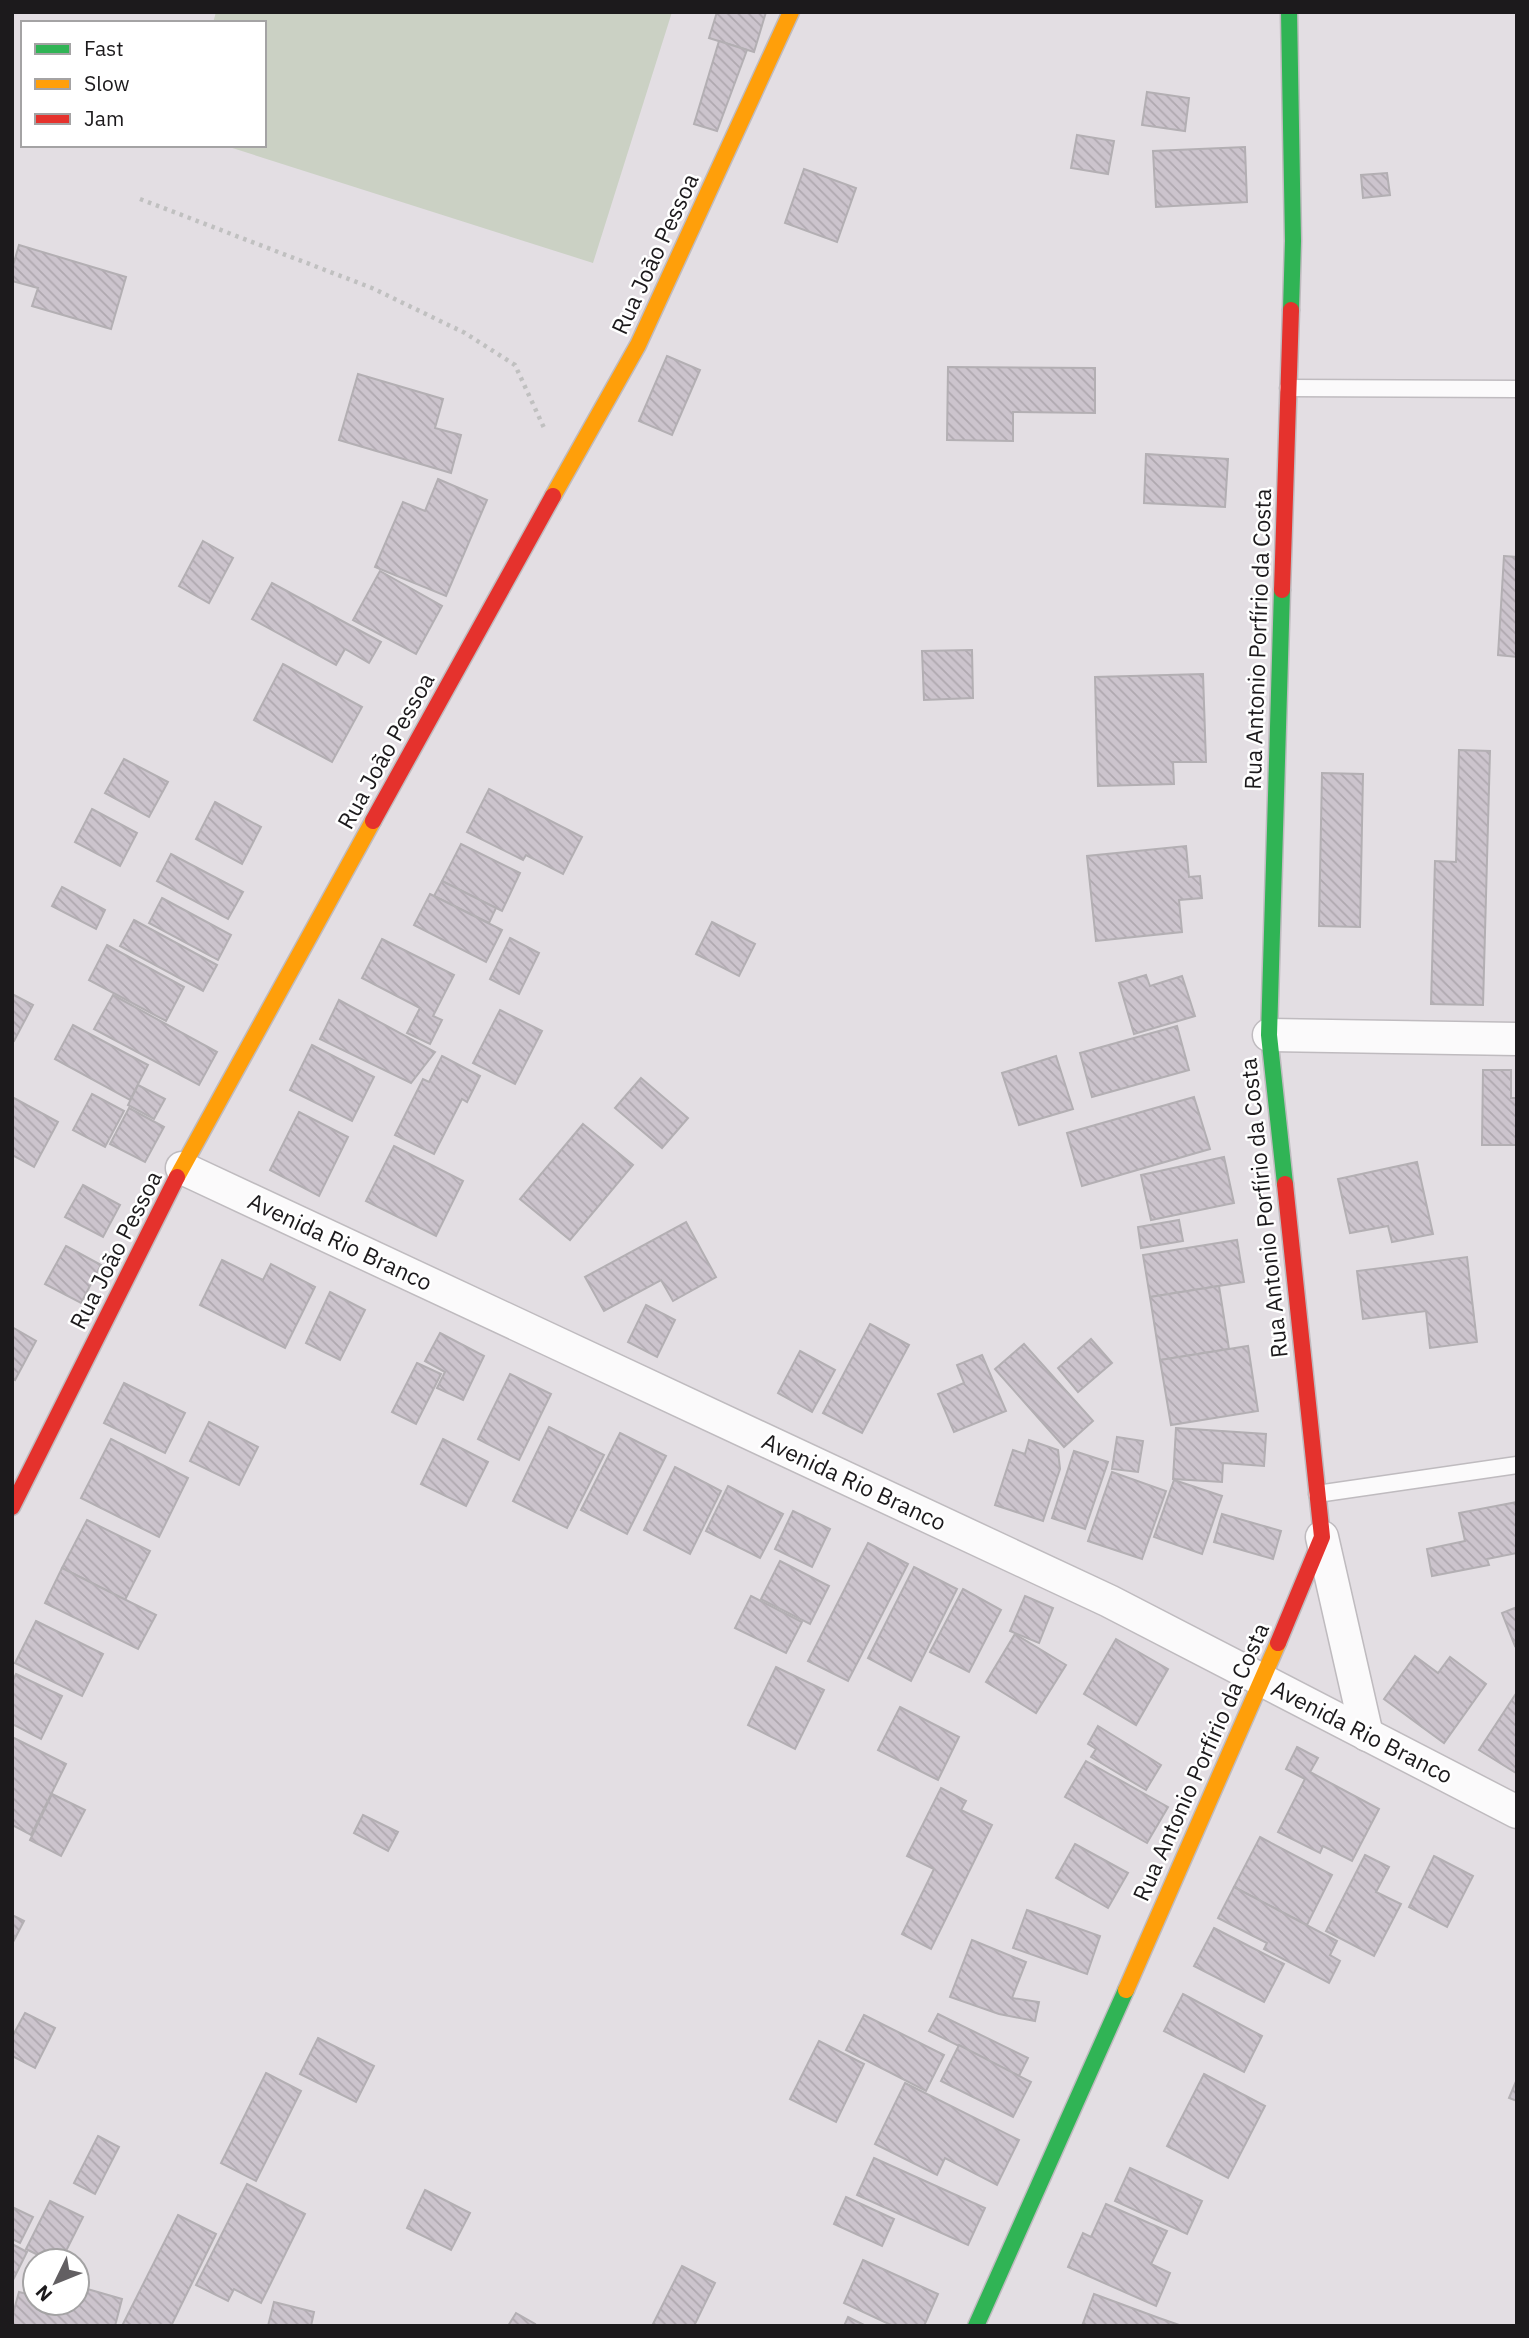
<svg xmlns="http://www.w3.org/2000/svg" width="1529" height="2338" font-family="'IBM Plex Sans',sans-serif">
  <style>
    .grass { fill: #cbd1c4 }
    .building { fill: url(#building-back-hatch); stroke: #b3afb3; stroke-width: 2 }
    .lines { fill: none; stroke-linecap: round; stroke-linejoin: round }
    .lane-casing { stroke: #bfbbbf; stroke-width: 19 }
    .street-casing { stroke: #bfbbbf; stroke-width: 35 }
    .fast-casing { stroke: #bfbbbf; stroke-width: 19 }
    .slow-casing { stroke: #bfbbbf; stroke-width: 19 }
    .jam-casing { stroke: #bfbbbf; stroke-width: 19 }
    .path { stroke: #c0c0c0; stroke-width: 4.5; stroke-dasharray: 3.5 5; stroke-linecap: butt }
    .lane { stroke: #fbfafb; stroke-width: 16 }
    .street { stroke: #fbfafb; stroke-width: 32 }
    .fast { stroke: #30b455; stroke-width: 16 }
    .slow { stroke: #ff9f0a; stroke-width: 16 }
    .jam { stroke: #e5322d; stroke-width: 16 }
    .labels { text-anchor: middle; stroke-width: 5; stroke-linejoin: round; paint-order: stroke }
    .street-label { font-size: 23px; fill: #1c1a1c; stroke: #fff }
  </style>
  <defs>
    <pattern id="building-back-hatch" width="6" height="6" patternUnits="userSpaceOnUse" patternTransform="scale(1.75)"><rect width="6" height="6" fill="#ccc4cd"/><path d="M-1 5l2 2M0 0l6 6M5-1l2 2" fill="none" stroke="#afa8af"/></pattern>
  </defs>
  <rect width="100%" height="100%" fill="#e3dee3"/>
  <path class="grass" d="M216 12H672L593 263 223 145H264V23H213Z"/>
  <g class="building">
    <path d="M717 12H766L754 52 709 38Z"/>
    <path d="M719 41 747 50 717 131 694 124Z"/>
    <path d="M1147 92 1189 98 1185 131 1142 125Z"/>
    <path d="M1077 135 1114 141 1108 174 1071 168Z"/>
    <path d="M1245 147 1247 202 1156 207 1153 151Z"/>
    <path d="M804 169 856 188 837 242 785 223Z"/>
    <path d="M1387 173 1390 195 1363 198 1361 175Z"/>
    <path d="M19 245 126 277 111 329 32 306 38 288 12 281V269Z"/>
    <path d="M667 356 700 370 672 435 639 421Z"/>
    <path d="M948 367 1095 368V413L1013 412V441L947 440Z"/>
    <path d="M358 374 443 399 435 428 461 435 451 473 339 440Z"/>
    <path d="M1146 454 1228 459 1225 507 1144 503Z"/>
    <path d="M438 479 487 500 446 596 375 567 403 502 425 511Z"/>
    <path d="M203 541 233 558 209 603 179 586Z"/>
    <path d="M1504 556 1517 557V657L1498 655Z"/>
    <path d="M380 571 442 606 416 654 353 620Z"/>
    <path d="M272 583 381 642 369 663 345 649 336 665 252 619Z"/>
    <path d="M972 650 973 698 924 700 922 651Z"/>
    <path d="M283 664 362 707 332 762 254 720Z"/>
    <path d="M1203 674 1206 762H1173L1174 784 1098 786 1095 677Z"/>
    <path d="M1459 750 1490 751 1483 1005 1431 1004 1435 861 1456 862Z"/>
    <path d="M124 759 168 782 149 817 105 793Z"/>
    <path d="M1322 773 1363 774 1360 927 1319 926Z"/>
    <path d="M489 789 582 837 563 874 526 855 523 860 467 832Z"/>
    <path d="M215 802 261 827 242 864 196 839Z"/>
    <path d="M92 809 137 833 120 866 75 842Z"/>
    <path d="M461 844 520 873 502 911 442 881Z"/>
    <path d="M1186 846 1189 877 1200 876 1202 898 1179 900 1182 932 1096 941 1087 856Z"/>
    <path d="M171 854 243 892 228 919 157 881Z"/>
    <path d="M442 881 496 908 489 923 434 896Z"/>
    <path d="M62 887 105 910 96 929 52 906Z"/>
    <path d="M430 894 502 930 486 962 414 925Z"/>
    <path d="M162 898 231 935 218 960 149 923Z"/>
    <path d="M134 920 217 965 203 991 120 946Z"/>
    <path d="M712 922 755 944 739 976 696 954Z"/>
    <path d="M510 938 539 953 519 994 490 979Z"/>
    <path d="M382 939 454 975 433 1016 442 1020 430 1044 407 1033 420 1008 362 978Z"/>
    <path d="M107 945 184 987 166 1021 89 980Z"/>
    <path d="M1146 975 1150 986 1182 976 1195 1016 1134 1034 1119 983Z"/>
    <path d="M12 994 33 1005 14 1041 12 1040Z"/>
    <path d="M113 995 217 1052 199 1085 94 1029Z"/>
    <path d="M339 1000 435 1052 411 1083 320 1039Z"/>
    <path d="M500 1010 542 1031 515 1084 473 1063Z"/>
    <path d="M73 1025 148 1065 130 1100 55 1059Z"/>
    <path d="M1177 1026 1189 1070 1092 1097 1080 1053Z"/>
    <path d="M312 1045 374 1077 352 1121 290 1090Z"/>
    <path d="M442 1056 480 1076 467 1102 462 1099 434 1154 395 1135 423 1079 429 1082Z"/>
    <path d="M1056 1056 1073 1109 1019 1125 1002 1073Z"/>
    <path d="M1483 1070H1511V1098H1517V1145H1482Z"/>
    <path d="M641 1078 688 1118 662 1148 615 1108Z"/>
    <path d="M138 1085 165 1099 154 1119 128 1105Z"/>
    <path d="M92 1094 124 1111 105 1147 73 1130Z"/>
    <path d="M12 1097 58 1122 34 1167 12 1155Z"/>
    <path d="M1194 1097 1210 1149 1082 1186 1067 1133Z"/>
    <path d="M129 1108 164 1127 145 1162 110 1144Z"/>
    <path d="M299 1112 348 1137 319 1196 270 1170Z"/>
    <path d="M583 1124 633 1165 570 1240 520 1199Z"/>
    <path d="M394 1146 463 1181 436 1236 366 1201Z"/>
    <path d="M1224 1157 1234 1203 1151 1220 1141 1175Z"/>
    <path d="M1417 1162 1433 1234 1392 1242 1388 1226 1350 1233 1338 1179Z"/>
    <path d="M83 1185 120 1205 103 1237 65 1217Z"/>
    <path d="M1179 1220 1183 1241 1141 1248 1138 1227Z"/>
    <path d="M686 1222 716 1277 673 1301 661 1280 604 1311 585 1277Z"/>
    <path d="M1237 1240 1244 1282 1150 1297 1143 1255Z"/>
    <path d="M66 1246 101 1265 81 1303 45 1284Z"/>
    <path d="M1467 1257 1477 1342 1430 1348 1426 1311 1363 1319 1357 1271Z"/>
    <path d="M222 1260 263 1280 271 1264 315 1287 285 1348 200 1305Z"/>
    <path d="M1219 1286 1229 1349 1160 1360 1150 1297Z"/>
    <path d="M330 1292 365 1310 340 1360 306 1343Z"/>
    <path d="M646 1305 675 1320 657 1357 628 1342Z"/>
    <path d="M870 1324 909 1345 862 1433 823 1413Z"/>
    <path d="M12 1327 36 1341 15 1380 12 1378Z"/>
    <path d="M440 1333 484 1356 463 1400 437 1388 445 1372 425 1361Z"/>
    <path d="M1091 1339 1112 1363 1078 1392 1058 1368Z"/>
    <path d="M1024 1344 1093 1421 1064 1447 995 1369Z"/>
    <path d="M1248 1346 1258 1411 1171 1425 1160 1360Z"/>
    <path d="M800 1351 835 1370 812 1412 778 1393Z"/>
    <path d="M982 1355 1006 1411 954 1432 938 1394 964 1383 957 1365Z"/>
    <path d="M417 1363 441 1374 416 1424 392 1412Z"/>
    <path d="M510 1374 551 1394 519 1460 478 1439Z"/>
    <path d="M124 1383 185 1413 165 1453 104 1423Z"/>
    <path d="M209 1422 258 1447 239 1485 190 1461Z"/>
    <path d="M549 1427 604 1455 567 1528 513 1501Z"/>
    <path d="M1176 1428 1266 1434 1264 1466 1223 1463 1222 1482 1173 1479Z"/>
    <path d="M620 1433 666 1456 627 1534 581 1510Z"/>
    <path d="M1117 1437 1143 1441 1138 1472 1112 1469Z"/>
    <path d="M111 1439 188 1478 159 1537 81 1498Z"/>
    <path d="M443 1439 488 1462 466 1506 421 1484Z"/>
    <path d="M1029 1440 1058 1450 1060 1469 1043 1521 995 1505 1013 1450 1025 1454Z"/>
    <path d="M1074 1451 1108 1462 1085 1529 1052 1518Z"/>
    <path d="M675 1467 721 1491 690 1554 644 1530Z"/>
    <path d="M1112 1472 1166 1491 1142 1559 1088 1541Z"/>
    <path d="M1174 1480 1222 1496 1202 1554 1154 1537Z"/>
    <path d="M728 1486 783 1514 760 1558 706 1531Z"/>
    <path d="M1517 1502V1553L1487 1559 1489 1565 1432 1576 1427 1549 1465 1541 1459 1513Z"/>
    <path d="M793 1511 830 1529 812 1567 775 1549Z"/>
    <path d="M1222 1514 1281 1531 1273 1559 1214 1542Z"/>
    <path d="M87 1520 150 1551 125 1600 62 1568Z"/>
    <path d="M868 1543 908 1564 848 1681 808 1661Z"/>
    <path d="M780 1561 829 1586 810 1624 761 1599Z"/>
    <path d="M914 1567 957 1589 911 1681 868 1658Z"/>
    <path d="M62 1568 156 1615 138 1649 45 1603Z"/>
    <path d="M963 1589 1001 1610 969 1672 930 1652Z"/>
    <path d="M751 1596 802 1622 786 1653 735 1628Z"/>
    <path d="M1025 1596 1053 1608 1039 1643 1010 1631Z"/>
    <path d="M1517 1607V1645L1515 1646 1502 1613Z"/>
    <path d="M36 1621 103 1654 82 1696 15 1663Z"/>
    <path d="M1015 1634 1066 1665 1036 1713 986 1682Z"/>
    <path d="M1116 1639 1168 1669 1136 1725 1084 1694Z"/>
    <path d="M1415 1656 1438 1673 1450 1657 1486 1684 1444 1743 1384 1699Z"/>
    <path d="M776 1667 824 1690 795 1749 748 1725Z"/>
    <path d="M16 1674 62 1696 41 1739 12 1724V1682Z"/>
    <path d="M1517 1692V1772L1516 1773 1479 1750Z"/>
    <path d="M900 1707 959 1737 938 1780 878 1750Z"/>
    <path d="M1098 1726 1161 1765 1146 1790 1091 1757 1096 1749 1088 1744Z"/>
    <path d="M12 1737 66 1764 31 1835 12 1825Z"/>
    <path d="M1297 1747 1318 1758 1310 1772 1379 1809 1352 1861 1323 1846 1320 1853 1278 1832 1305 1779 1286 1769Z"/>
    <path d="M1086 1761 1168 1807 1147 1843 1065 1797Z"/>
    <path d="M941 1788 966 1801 961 1810 992 1825 931 1949 902 1934 934 1869 907 1856Z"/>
    <path d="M52 1794 85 1810 61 1856 30 1840Z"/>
    <path d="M363 1815 398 1832 388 1851 354 1833Z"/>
    <path d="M1260 1837 1332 1875 1307 1925 1234 1887Z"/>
    <path d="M1075 1844 1128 1873 1108 1908 1056 1878Z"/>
    <path d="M1365 1855 1389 1867 1376 1892 1401 1904 1374 1956 1326 1931Z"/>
    <path d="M1434 1856 1473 1876 1447 1927 1409 1907Z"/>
    <path d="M1234 1887 1337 1941 1330 1955 1340 1961 1329 1983 1264 1949 1267 1943 1218 1918Z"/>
    <path d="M1027 1910 1100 1936 1087 1974 1013 1948Z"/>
    <path d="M12 1915 24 1921 12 1944Z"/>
    <path d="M1214 1928 1284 1964 1264 2002 1194 1966Z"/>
    <path d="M972 1940 1026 1962 1012 1998 1039 2002 1035 2021 999 2014 950 1997Z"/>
    <path d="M1183 1994 1262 2036 1244 2072 1164 2031Z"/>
    <path d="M25 2013 55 2028 35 2068 12 2056V2037Z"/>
    <path d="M938 2014 1028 2058 1019 2076 929 2031Z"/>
    <path d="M864 2015 944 2055 926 2091 846 2050Z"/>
    <path d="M318 2038 374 2066 356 2102 300 2074Z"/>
    <path d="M819 2041 864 2064 836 2122 790 2099Z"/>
    <path d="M959 2045 1031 2082 1013 2117 941 2081Z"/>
    <path d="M266 2073 301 2091 256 2181 221 2163Z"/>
    <path d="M1204 2074 1265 2106 1228 2178 1167 2146Z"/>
    <path d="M1517 2079V2101L1509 2098Z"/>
    <path d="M905 2083 1019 2140 997 2185 945 2158 937 2175 875 2144Z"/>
    <path d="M98 2136 119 2147 95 2194 74 2183Z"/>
    <path d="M874 2158 985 2208 968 2245 857 2195Z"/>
    <path d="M1130 2168 1202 2201 1187 2234 1115 2201Z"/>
    <path d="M247 2184 305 2214 261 2303 234 2289 228 2301 196 2285Z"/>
    <path d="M425 2190 470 2213 451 2250 407 2228Z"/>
    <path d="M846 2197 894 2219 882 2246 834 2224Z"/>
    <path d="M50 2201 83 2217 61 2261H50L26 2249Z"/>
    <path d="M1106 2204 1167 2231 1151 2264 1170 2273 1156 2306 1068 2267 1083 2233 1091 2237Z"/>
    <path d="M12 2207 33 2217 20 2243 12 2239Z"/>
    <path d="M178 2215 216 2234 171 2326H122Z"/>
    <path d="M12 2244 27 2252 12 2282Z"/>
    <path d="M863 2260 938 2294 924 2326H893L844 2303Z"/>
    <path d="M682 2266 715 2283 694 2326H652Z"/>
    <path d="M77 2286 122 2299 115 2326H12V2317L19 2292 35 2296V2303H77Z"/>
    <path d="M1094 2294 1159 2318 1182 2326H1082Z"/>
    <path d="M274 2302 314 2312 311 2326H268Z"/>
    <path d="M516 2313 535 2324 534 2326H508Z"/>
    <path d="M848 2317 866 2326H844Z"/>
  </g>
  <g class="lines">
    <g class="lane-casing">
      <g id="lane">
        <path d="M1288 388 1517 389"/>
        <path d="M1317 1494 1517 1465"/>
      </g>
    </g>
    <g class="street-casing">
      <g id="street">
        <path d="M1269 1035 1517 1039"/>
        <path d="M182 1168 1109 1601 1517 1812"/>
        <path d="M1322 1537 1367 1735"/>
      </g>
    </g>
    <g class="fast-casing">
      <g id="fast">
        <path d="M1289 12 1293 241 1291 310"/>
        <path d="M1282 590 1269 1035 1285 1184"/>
        <path d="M976 2326 1126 1990"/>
      </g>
    </g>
    <g class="slow-casing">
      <g id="slow">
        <path d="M553 496 638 345 791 12"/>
        <path d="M177 1177 373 821"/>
        <path d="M1126 1990 1278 1643"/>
      </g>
    </g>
    <g class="jam-casing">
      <g id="jam">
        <path d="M1282 590 1291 310"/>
        <path d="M373 821 553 496"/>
        <path d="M12 1507 177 1177"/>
        <path d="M1278 1643 1322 1537 1285 1184"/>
      </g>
    </g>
    <path class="path" d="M140 199 372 288 465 333 515 365 545 430"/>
    <use href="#lane" class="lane"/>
    <use href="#street" class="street"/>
    <use href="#fast" class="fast"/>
    <use href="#slow" class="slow"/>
    <use href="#jam" class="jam"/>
  </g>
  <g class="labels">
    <g class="street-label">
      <text transform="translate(655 254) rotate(-65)" y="8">Rua João Pessoa</text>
      <text transform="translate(1258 639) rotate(-88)" y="8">Rua Antonio Porfírio da Costa</text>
      <text transform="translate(386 751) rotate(-61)" y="8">Rua João Pessoa</text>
      <text transform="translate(1264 1208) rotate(-96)" y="8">Rua Antonio Porfírio da Costa</text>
      <text transform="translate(340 1242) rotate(25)" y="8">Avenida Rio Branco</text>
      <text transform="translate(116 1250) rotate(-63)" y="8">Rua João Pessoa</text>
      <text transform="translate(854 1482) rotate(25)" y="8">Avenida Rio Branco</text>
      <text transform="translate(1362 1732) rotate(27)" y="8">Avenida Rio Branco</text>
      <text transform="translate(1201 1762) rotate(-66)" y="8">Rua Antonio Porfírio da Costa</text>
    </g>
  </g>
  <rect width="1529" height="2338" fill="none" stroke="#1c1a1c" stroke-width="28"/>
  <rect x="21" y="21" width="245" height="126" fill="#ffffff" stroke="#a4a3a4" stroke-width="2"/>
  <rect x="35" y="44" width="35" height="10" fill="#30b455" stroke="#a4a3a4" stroke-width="2"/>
  <text x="84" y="56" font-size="21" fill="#1c1a1c">Fast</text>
  <rect x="35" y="79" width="35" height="10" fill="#ff9f0a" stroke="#a4a3a4" stroke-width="2"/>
  <text x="84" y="91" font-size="21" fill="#1c1a1c">Slow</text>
  <rect x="35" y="114" width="35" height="10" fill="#e5322d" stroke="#a4a3a4" stroke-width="2"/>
  <text x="84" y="126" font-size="21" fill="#1c1a1c">Jam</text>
  <g transform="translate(56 2282) rotate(227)"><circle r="33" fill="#ffffff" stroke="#a4a3a4" stroke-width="2"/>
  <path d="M0-5L12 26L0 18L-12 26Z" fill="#625f62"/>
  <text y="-10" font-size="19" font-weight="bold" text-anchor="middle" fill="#1c1a1c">N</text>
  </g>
</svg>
